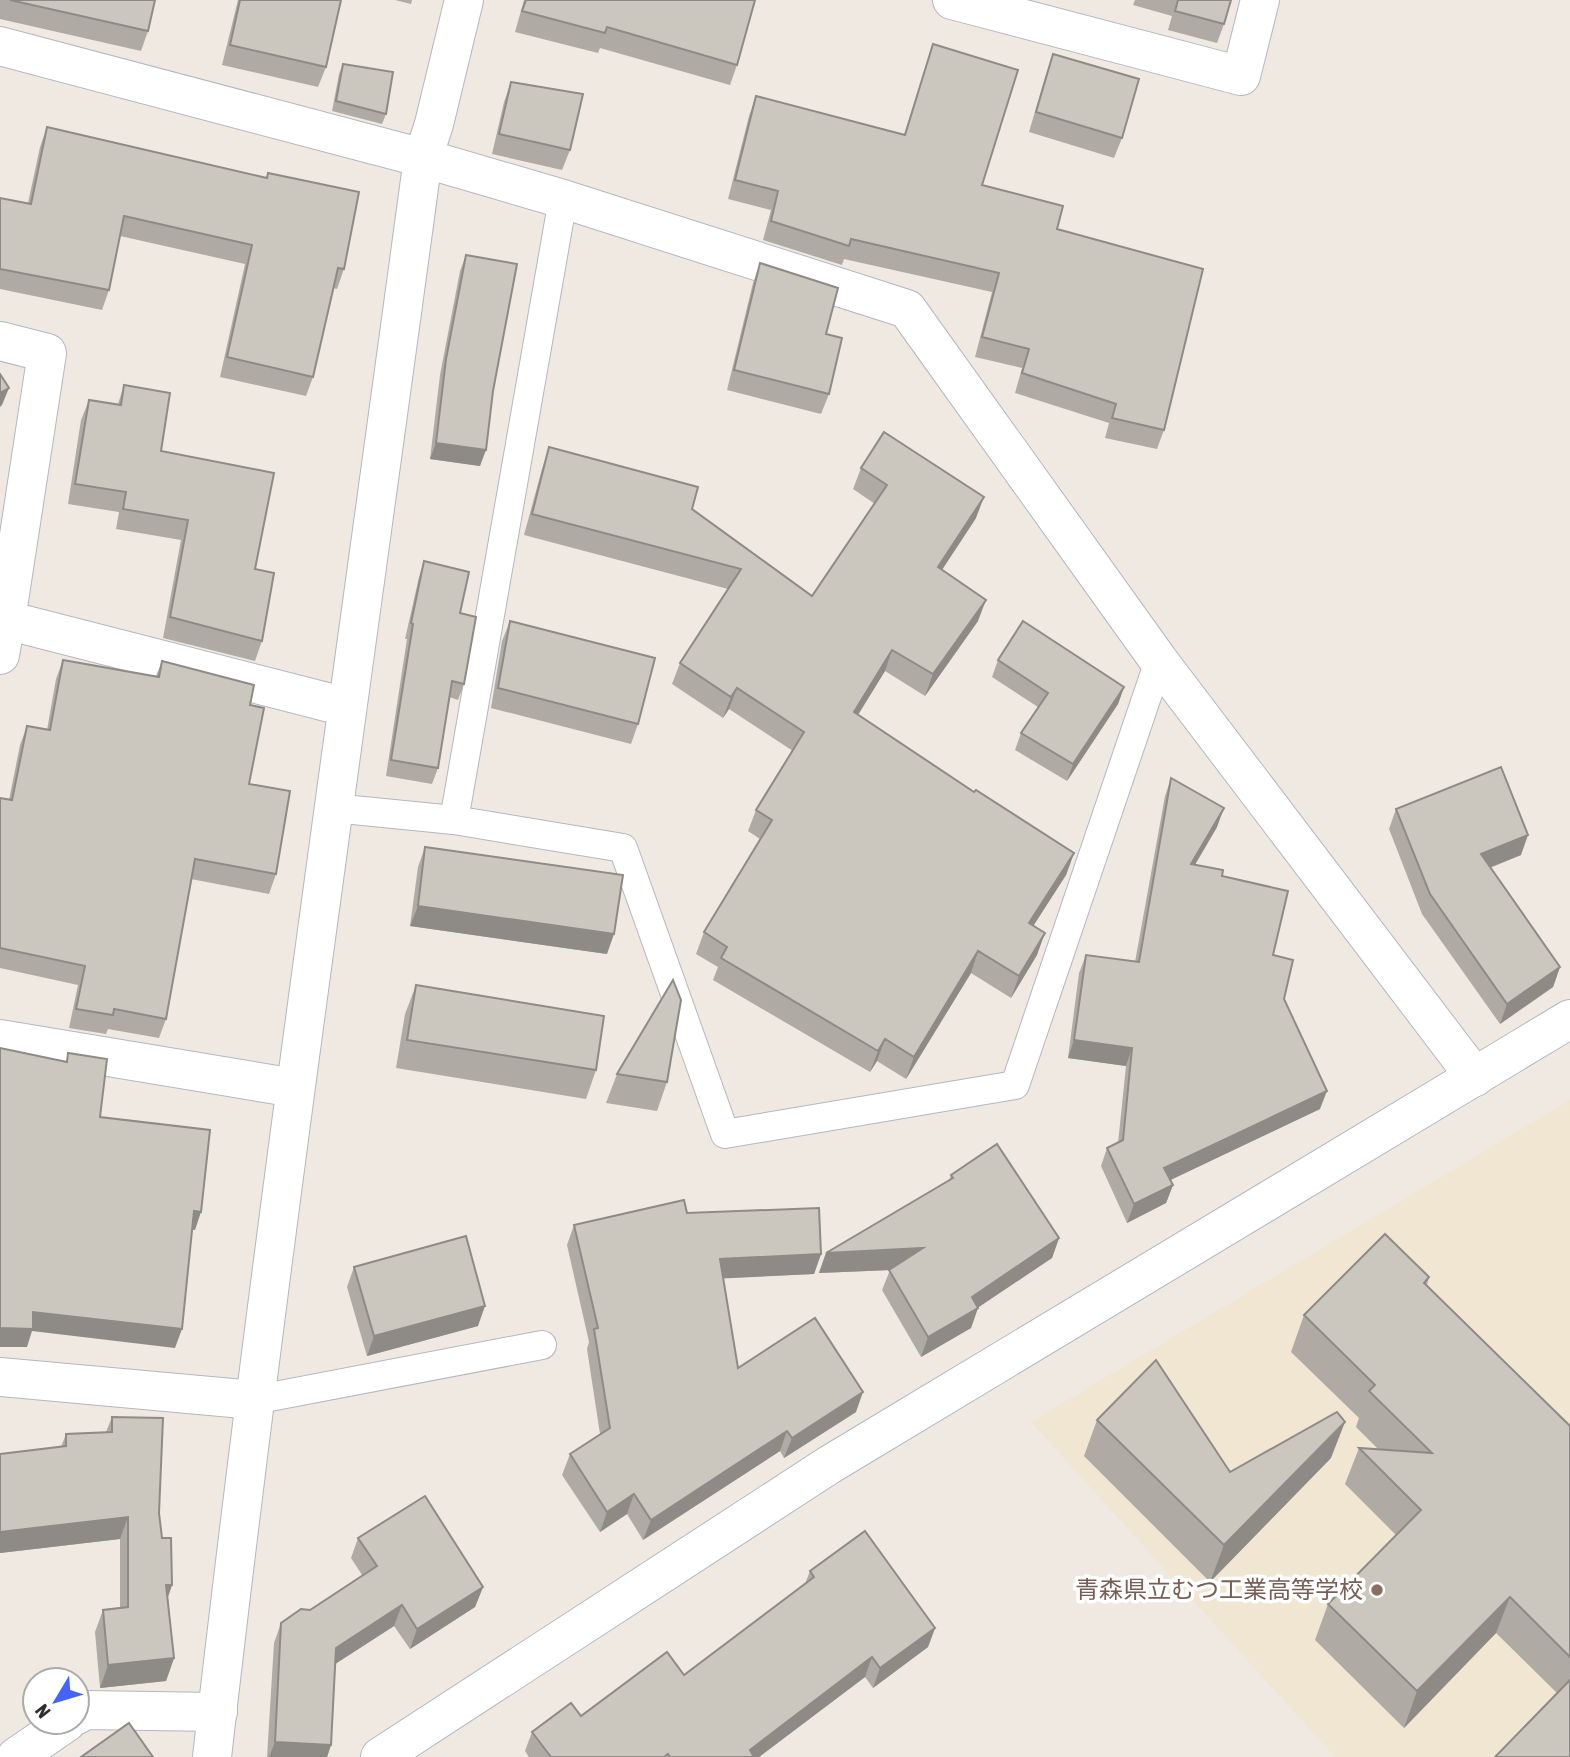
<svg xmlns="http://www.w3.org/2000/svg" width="1570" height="1757" font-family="'Asap Condensed','Noto Sans JP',sans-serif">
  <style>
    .education { fill: #f0e6d1 }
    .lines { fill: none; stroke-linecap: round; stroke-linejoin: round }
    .service-casing { stroke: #b4b7c1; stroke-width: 30 }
    .minor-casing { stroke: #b4b7c1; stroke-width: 40 }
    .tertiary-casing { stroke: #b4b7c1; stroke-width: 40 }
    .service { stroke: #fff; stroke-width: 28 }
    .minor { stroke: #fff; stroke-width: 38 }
    .tertiary { stroke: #fff; stroke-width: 38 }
    .wall { fill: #afaba4 }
    .shaded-wall { fill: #8e8b86 }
    .building { fill: #cbc7bf; stroke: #8e8b86; stroke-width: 2 }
    .education-dot { fill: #8d6e63; stroke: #fff; stroke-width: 2.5 }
    .labels { text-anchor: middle; stroke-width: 7; stroke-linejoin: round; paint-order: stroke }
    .education-label { font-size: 24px; fill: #785e54; stroke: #fff; text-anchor: end }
  </style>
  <rect width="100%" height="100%" fill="#efe9e1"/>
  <path class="education" d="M1570 1100V1757H1335L1031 1422Z"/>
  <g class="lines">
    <g class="service-casing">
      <g id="service">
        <path d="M563 199 454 820 623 848 725 1134 1015 1085 1159 661"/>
        <path d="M333 808 454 820"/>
        <path d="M254 1400 542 1345"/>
      </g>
    </g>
    <g class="minor-casing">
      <g id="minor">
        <path d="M952 0 1241 76 1260 0"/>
        <path d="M0 46 423 158 563 199 907 309 1159 661 1475 1077"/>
        <path d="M0 341 47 353 6 620 346 707"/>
        <path d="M0 655 6 620"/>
        <path d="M0 1039 295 1088"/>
        <path d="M0 1377 254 1400"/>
        <path d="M77 1715 85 1710 218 1712"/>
        <path d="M16 1757 67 1722"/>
      </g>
    </g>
    <g class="tertiary-casing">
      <g id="tertiary">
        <path d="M212 1757C273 1223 351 691 423 158L434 124 464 0"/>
        <path d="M380 1757 829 1465 1570 1019"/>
      </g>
    </g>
    <use href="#service" class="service"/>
    <use href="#minor" class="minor"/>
    <use href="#tertiary" class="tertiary"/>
  </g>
  <g class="wall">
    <path d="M0 0H155L148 31 141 51 0 19Z"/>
    <path d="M238 0H341L326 67 318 87 222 65Z"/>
    <path d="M395 0H412L411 4Z"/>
    <path d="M524 0H755L737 65 730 85 600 48 598 53 515 32Z"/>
    <path d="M1135 0H1231L1224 24 1217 43 1168 30 1172 16 1133 5Z"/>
    <path d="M933 44 982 185 1057 229 1164 430 1157 449 1105 438 1109 423 1015 393 1022 368 975 357 992 292 844 259 842 265 763 240 771 210 728 199 749 116 756 96 904 135Z"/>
    <path d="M1053 54 1122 138 1114 158 1029 132 1046 74Z"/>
    <path d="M343 64 386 114 382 124 332 111 339 74Z"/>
    <path d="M511 82 570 150 562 170 492 154 504 102Z"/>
    <path d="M47 127 266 178 268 173 344 269 337 289 333 288 313 377 306 396 220 377 245 264 120 236 109 290 102 310 0 289V198L28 203 40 147Z"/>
    <path d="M466 255 493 391 480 466 430 459 440 375 460 271Z"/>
    <path d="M760 263 826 334 829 394 821 414 727 390 753 283Z"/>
    <path d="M124 385 161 451 255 569 262 641 255 661 163 638 181 540 116 529 119 512 68 504 81 420 89 400 118 404Z"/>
    <path d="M549 447 692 509 812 596 875 504 853 489 861 468 976 518 942 570 978 621 925 696 885 671 858 715 974 792 1074 853 1066 875 1033 926 1037 955 1011 998 971 973 906 1079 877 1061 870 1072 713 980 718 967 696 954 704 932 760 839 748 831 756 810 793 751 729 709 723 718 672 684 680 663 728 589 524 535 542 469Z"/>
    <path d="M424 561 460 613 464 684 458 700 449 697 438 768 432 784 386 776 407 639H405L419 577Z"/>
    <path d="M510 621 638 724 631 744 491 708 502 641Z"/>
    <path d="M63 660 156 676 162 661 250 705 249 784 276 874 269 894 191 879 166 1019 159 1038 108 1029 106 1034 69 1028 78 985 0 968V798L9 800 20 745 27 726 47 730 56 679Z"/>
    <path d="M998 660 1124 687 1118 704 1067 781 1015 750 1021 733 1038 707 992 677Z"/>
    <path d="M1171 778 1217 827 1195 865 1222 876 1273 955 1284 999 1320 1109 1170 1180 1173 1185 1166 1203 1127 1223 1101 1166 1107 1148 1118 1143 1126 1066 1068 1058 1079 973 1086 955 1135 962 1165 796Z"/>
    <path d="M1396 809 1521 855 1490 868 1560 967 1553 987 1500 1024 1422 914 1389 829Z"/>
    <path d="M425 847 607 954 410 926 418 867Z"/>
    <path d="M416 985 596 1070 586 1099 396 1068 405 1014Z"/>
    <path d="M617 1074 667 1082 657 1111 606 1103Z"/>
    <path d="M951 1175 1059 1238 1052 1258 978 1307 971 1328 921 1357 882 1290 890 1270 819 1273 826 1253 949 1181Z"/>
    <path d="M687 1213 821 1254 814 1274 723 1278 738 1368 856 1412 784 1458 780 1451 643 1540 627 1514 600 1532 562 1475 570 1454 600 1434 587 1349 589 1342 567 1245 574 1225Z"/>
    <path d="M354 1267 478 1326 367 1356 347 1287Z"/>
    <path d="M1429 1277 1427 1285 1570 1426V1757L1557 1693 1496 1633 1404 1728 1315 1640 1328 1604 1396 1535 1345 1484 1359 1448 1379 1450 1356 1427 1359 1418 1291 1352 1304 1315Z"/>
    <path d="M112 1417 159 1513 162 1538 172 1585 168 1597 174 1658 166 1681 100 1688 95 1632 103 1610 120 1608V1539L0 1553V1454L61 1447 66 1434 106 1432Z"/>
    <path d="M1097 1420 1230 1472 1331 1458 1210 1582 1084 1456Z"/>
    <path d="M358 1538 483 1587 475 1607 410 1649 394 1626 335 1664 331 1745 327 1757H267L274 1643 281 1623 310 1610 362 1575 351 1558Z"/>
    <path d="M810 1571 935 1628 928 1647 873 1688 865 1677 759 1757H529L525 1751 532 1732 581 1716 684 1675 805 1584Z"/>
  </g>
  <g class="shaded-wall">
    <path d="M9 388 2 405 0 407V393Z"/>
    <path d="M436 443 486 450 480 466 430 459Z"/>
    <path d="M984 497 976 518 930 588 938 567Z"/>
    <path d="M986 600 978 621 925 696 933 674Z"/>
    <path d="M892 650 885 671 846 734 854 712Z"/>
    <path d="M1124 687 1118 704 1067 781 1073 764Z"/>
    <path d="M737 688 729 709 723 718 731 697Z"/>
    <path d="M1224 808 1217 827 1184 883 1191 864Z"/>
    <path d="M1528 835 1521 855 1473 874 1481 854Z"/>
    <path d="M1074 853 1066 875 1021 945 1029 923Z"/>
    <path d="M418 906 614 934 607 954 410 926Z"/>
    <path d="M1045 933 1037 955 1011 998 1019 976Z"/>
    <path d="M978 951 971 973 906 1079 914 1057Z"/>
    <path d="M1560 967 1553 987 1500 1024 1507 1004Z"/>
    <path d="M885 1039 877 1061 870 1072 878 1051Z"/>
    <path d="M1074 1040 1132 1048 1126 1066 1068 1058Z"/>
    <path d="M1327 1091 1320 1109 1158 1186 1164 1168Z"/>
    <path d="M1173 1185 1166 1203 1127 1223 1134 1204Z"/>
    <path d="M194 1211 201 1212 195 1230 187 1229Z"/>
    <path d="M1059 1238 1052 1258 970 1313 978 1308 971 1328 921 1357 928 1337 972 1297Z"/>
    <path d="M923 1248 915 1269 819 1273 826 1253Z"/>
    <path d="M821 1254 814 1274 712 1279 720 1259Z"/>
    <path d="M485 1306 478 1326 367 1356 374 1336Z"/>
    <path d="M33 1312 182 1329 175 1348 32 1331 27 1347H0V1328Z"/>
    <path d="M863 1392 856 1412 784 1458 792 1438Z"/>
    <path d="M1345 1422 1331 1458 1210 1582 1224 1545Z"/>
    <path d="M787 1431 780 1451 643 1540 651 1520Z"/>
    <path d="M634 1494 627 1514 600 1532 607 1512Z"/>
    <path d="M128 1517 120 1539 0 1553V1532Z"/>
    <path d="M166 1585H172L164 1608Z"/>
    <path d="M483 1587 475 1607 410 1649 417 1629Z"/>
    <path d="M1510 1597 1496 1633 1404 1728 1417 1691Z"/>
    <path d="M402 1605 394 1626 329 1668 336 1648Z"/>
    <path d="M935 1628 928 1647 873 1688 880 1668Z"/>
    <path d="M872 1657 865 1677 759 1757H747L750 1750Z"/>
    <path d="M174 1658 166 1681 100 1688 108 1665Z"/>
    <path d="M275 1742 331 1745 327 1757H269Z"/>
  </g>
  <g class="building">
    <path d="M10 0H155L148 31Z"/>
    <path d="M240 0H341L326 67 230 45Z"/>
    <path d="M526 0H755L737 65 607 27 605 33 522 11Z"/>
    <path d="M1178 0H1231L1224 24 1175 11Z"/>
    <path d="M933 44 1018 70 982 185 1063 206 1057 229 1203 269 1164 430 1112 418 1116 404 1022 373 1029 349 982 337 999 273 851 239 849 246 771 221 778 191 735 180 756 96 905 135Z"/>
    <path d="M1053 54 1139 79 1122 138 1036 112Z"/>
    <path d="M343 64 393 72 386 114 336 101Z"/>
    <path d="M511 82 583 94 570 150 499 134Z"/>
    <path d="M47 127 267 178 268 173 359 192 344 269 338 268 313 377 227 357 252 245 124 216 109 290 0 269V198L31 204Z"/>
    <path d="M466 255 517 264 493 391 486 450 436 443 446 359Z"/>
    <path d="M760 263 838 288 826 334 842 338 829 394 734 370Z"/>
    <path d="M0 374 9 388 0 393Z"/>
    <path d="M124 385 170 393 161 451 274 473 255 569 274 573 262 641 170 617 188 520 123 509 126 492 75 484 89 400 121 405Z"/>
    <path d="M884 432 984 497 938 567 986 600 933 674 892 650 854 712 974 792 976 790 1074 853 1029 923 1045 933 1019 976 978 951 914 1057 885 1039 878 1051 721 958 727 947 704 932 772 820 756 810 804 732 737 688 731 697 680 663 741 569 532 514 549 447 698 487 692 509 812 596 887 485 861 468Z"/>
    <path d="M424 561 469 572 460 613 476 617 464 684 452 681 438 768 391 760 413 624 411 623Z"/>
    <path d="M510 621 655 658 638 724 498 688Z"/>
    <path d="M1023 621 1124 687 1073 764 1021 733 1048 693 998 660Z"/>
    <path d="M63 660 159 677 162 661 254 685 250 705 264 708 249 784 290 791 276 874 195 859 166 1019 114 1009 113 1015 76 1009 85 966 0 948V798L12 800 27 726 50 730Z"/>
    <path d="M1501 767 1528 835 1481 854 1560 967 1507 1004 1430 894 1396 809Z"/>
    <path d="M1171 778 1224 808 1191 864 1223 870 1222 876 1288 891 1273 955 1293 960 1284 999 1327 1091 1164 1168 1173 1185 1134 1204 1107 1148 1123 1140 1132 1048 1074 1040 1086 955 1139 962Z"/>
    <path d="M425 847 623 875 614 934 418 906Z"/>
    <path d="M673 980 681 1000 667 1082 617 1074Z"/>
    <path d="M416 985 604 1016 596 1070 407 1040Z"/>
    <path d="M0 1048 67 1062 68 1053 107 1059 100 1117 210 1130 201 1212 194 1211 182 1329 33 1312V1329L0 1328Z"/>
    <path d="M997 1144 1059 1238 972 1297 978 1308 928 1337 889 1270 923 1248 826 1253 953 1178 951 1175Z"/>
    <path d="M684 1200 687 1213 819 1208 821 1254 720 1259 738 1368 815 1318 863 1392 792 1438 787 1431 651 1520 634 1494 607 1512 570 1454 610 1428 594 1329 598 1328 574 1225Z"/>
    <path d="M1385 1234 1429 1277 1424 1283 1570 1426V1657L1510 1597 1417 1691 1328 1604 1421 1510 1359 1448 1432 1453 1369 1391 1375 1385 1304 1315Z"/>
    <path d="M466 1236 485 1306 374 1336 354 1267Z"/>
    <path d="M1156 1360 1230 1472 1337 1412 1345 1422 1224 1545 1097 1420Z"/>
    <path d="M112 1417 163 1418 159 1513 162 1538H171L172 1585H166L174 1658 108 1665 103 1610 128 1607V1517L0 1532V1454L66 1446V1434L112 1432Z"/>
    <path d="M425 1496 483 1587 417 1629 402 1605 336 1648 331 1745 275 1742 281 1623 301 1609 310 1610 377 1566 358 1538Z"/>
    <path d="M865 1531 935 1628 880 1668 872 1657 750 1750 754 1757H670L668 1754 664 1757H551L532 1732 571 1703 581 1716 667 1652 684 1675 814 1577 810 1571Z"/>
    <path d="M1570 1680V1757H1495Z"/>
    <path d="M129 1723 153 1757H81Z"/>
  </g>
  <circle class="education-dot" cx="1377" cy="1590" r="7"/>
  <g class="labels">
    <g class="education-label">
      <text x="1363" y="1598">青森県立むつ工業高等学校</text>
    </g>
  </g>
  <g transform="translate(56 1701) rotate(232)"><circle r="33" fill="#ffffff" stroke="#ababab" stroke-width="2"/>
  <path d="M0-5L12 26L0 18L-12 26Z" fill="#4264fb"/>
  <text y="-10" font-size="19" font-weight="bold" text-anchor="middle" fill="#2e2e2e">N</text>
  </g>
</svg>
